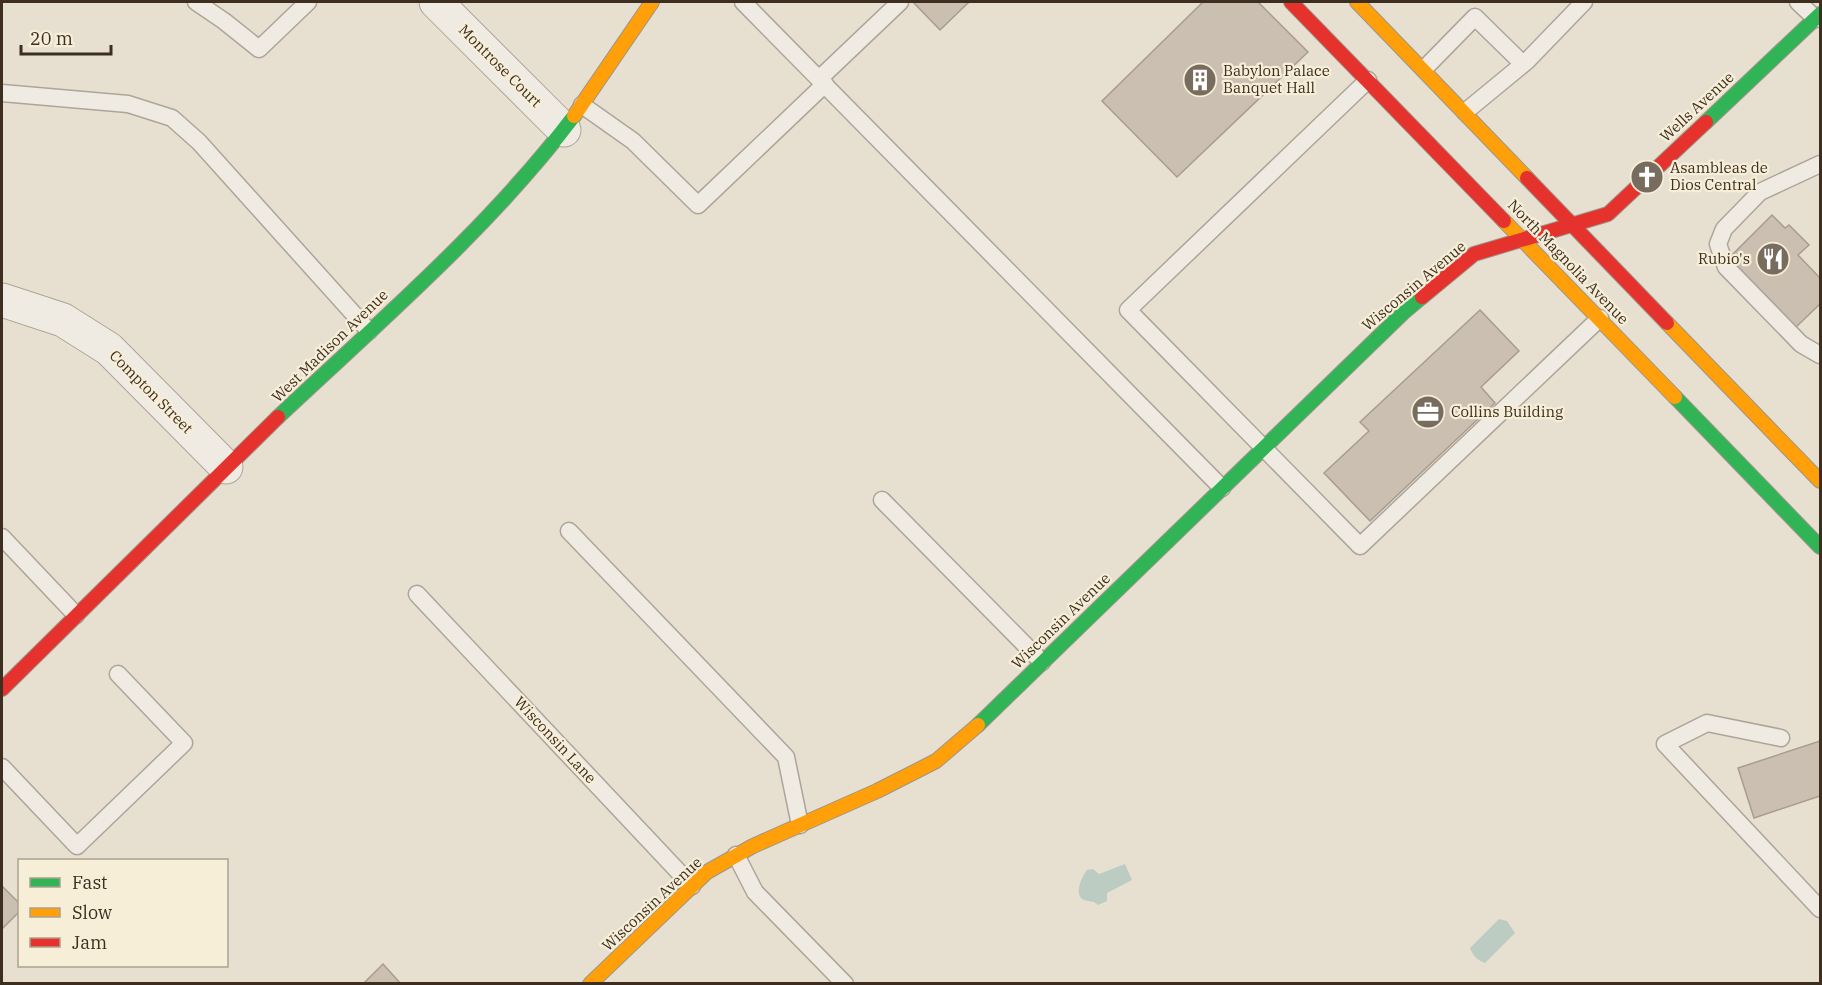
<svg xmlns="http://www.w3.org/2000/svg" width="1822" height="985" font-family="'IBM Plex Serif',serif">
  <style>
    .water { fill: #bcccc2 }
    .building { fill: #cbbfb2; stroke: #a89c90; stroke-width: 1.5 }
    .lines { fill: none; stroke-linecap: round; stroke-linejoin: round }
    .lane-casing { stroke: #ada599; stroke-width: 19 }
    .street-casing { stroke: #ada599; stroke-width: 35 }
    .fast-casing { stroke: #9c958a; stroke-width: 16 }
    .slow-casing { stroke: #9c958a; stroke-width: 16 }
    .jam-casing { stroke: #9c958a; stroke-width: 16 }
    .lane { stroke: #efebe3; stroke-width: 16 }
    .street { stroke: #efebe3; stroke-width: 33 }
    .fast { stroke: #30b455; stroke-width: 14 }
    .slow { stroke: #ff9f0a; stroke-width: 14 }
    .jam { stroke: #e5322d; stroke-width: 14 }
    .labels { text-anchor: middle; stroke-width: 4.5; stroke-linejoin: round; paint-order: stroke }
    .street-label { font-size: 15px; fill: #3d2e20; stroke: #f7eed8 }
    .poi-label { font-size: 15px; fill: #3d2e20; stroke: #f7eed8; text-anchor: start }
  </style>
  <rect width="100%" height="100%" fill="#e7e0d1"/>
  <g class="water">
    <path d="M1125 864 1132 880 1107 893V901L1098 905C1093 900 1090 902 1084 900 1073 895 1082 876 1087 870L1093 869 1099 874Z"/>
    <path d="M1499 919 1507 921 1515 933 1485 963C1477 960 1473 956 1470 948Z"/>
  </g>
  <g class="building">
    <path d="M913 2H969L940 30Z"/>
    <path d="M1203 2H1258L1308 52 1177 177 1102 101Z"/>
    <path d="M1772 215 1785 228 1789 225 1809 245 1798 255 1820 278V304L1796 327 1729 258Z"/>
    <path d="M1480 310 1519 351 1481 387 1495 403 1370 521 1324 473 1369 431 1360 422Z"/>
    <path d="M1820 741V796L1754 818 1738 768Z"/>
    <path d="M2 886 20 904V911L2 929Z"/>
    <path d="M383 964 401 984H363Z"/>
  </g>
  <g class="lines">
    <g class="lane-casing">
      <g id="lane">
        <path d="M196 2 224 21 259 49 308 2"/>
        <path d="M743 2 1222 488"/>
        <path d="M1798 2 1816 19"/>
        <path d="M1424 69 1475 17 1523 64"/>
        <path d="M819 79 900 2"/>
        <path d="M1368 80 1128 310 1360 546 1600 318"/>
        <path d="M2 93 128 104 172 118 199 142 369 331"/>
        <path d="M582 105 633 141 698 205 825 84"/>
        <path d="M1465 112 1527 61 1584 2"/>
        <path d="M1820 164 1760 192 1724 229 1718 244 1726 267 1801 344 1820 355"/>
        <path d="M882 500 1042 662"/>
        <path d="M569 531 786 757 800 825"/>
        <path d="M2 537 76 615"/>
        <path d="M417 594 692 886"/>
        <path d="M1781 738 1707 723 1665 744 1820 909"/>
        <path d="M2 767 77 846 184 743 118 674"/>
        <path d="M736 855 755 892 845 984"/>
      </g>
    </g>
    <g class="street-casing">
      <g id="street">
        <path d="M436 2 564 130"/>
        <path d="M2 300 63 320 109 349 226 467"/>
      </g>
    </g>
    <g class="fast-casing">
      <g id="fast">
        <path d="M1706 122 1820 14"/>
        <path d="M1675 397 1820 547"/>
        <path d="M278 417C380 321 489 228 574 116"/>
        <path d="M978 725 1403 313 1422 297"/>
      </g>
    </g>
    <g class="slow-casing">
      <g id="slow">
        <path d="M1357 2 1527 178"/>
        <path d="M574 116 652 2"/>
        <path d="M1504 221 1675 397"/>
        <path d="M1667 323 1820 481"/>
        <path d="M590 984 707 872 753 846 877 791 936 761 978 725"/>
      </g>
    </g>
    <g class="jam-casing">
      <g id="jam">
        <path d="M1291 2 1504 221"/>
        <path d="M1527 178 1667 323"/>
        <path d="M1422 297 1474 254 1608 214 1706 122"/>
        <path d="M2 689 278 417"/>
      </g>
    </g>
    <use href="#lane" class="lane"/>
    <use href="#street" class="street"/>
    <use href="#fast" class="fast"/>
    <use href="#slow" class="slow"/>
    <use href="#jam" class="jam"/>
  </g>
  <defs>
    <g id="building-disc" transform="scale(1.725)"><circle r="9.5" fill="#786c5e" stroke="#f7eed8"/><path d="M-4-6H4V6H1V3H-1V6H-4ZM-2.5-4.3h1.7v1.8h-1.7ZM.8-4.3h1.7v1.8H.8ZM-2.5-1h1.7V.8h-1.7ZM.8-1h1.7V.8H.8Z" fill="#fff"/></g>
    <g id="church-disc" transform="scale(1.725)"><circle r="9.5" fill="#786c5e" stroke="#f7eed8"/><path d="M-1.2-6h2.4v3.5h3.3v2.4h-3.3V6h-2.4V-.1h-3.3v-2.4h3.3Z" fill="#fff"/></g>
    <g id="restaurant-disc" transform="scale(1.725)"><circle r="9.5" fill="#786c5e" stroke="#f7eed8"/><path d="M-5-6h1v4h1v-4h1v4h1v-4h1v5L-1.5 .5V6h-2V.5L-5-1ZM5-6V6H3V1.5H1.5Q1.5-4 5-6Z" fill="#fff"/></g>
    <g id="office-disc" transform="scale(1.725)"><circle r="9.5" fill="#786c5e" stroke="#f7eed8"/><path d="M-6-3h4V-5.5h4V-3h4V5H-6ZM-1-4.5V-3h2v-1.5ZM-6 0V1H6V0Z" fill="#fff"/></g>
  </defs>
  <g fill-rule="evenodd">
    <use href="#building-disc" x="1200" y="80"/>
    <use href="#church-disc" x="1647" y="177"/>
    <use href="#restaurant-disc" x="1773" y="259"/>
    <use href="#office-disc" x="1428" y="412"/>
  </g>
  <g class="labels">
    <g class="street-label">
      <text transform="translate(500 66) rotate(45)" y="5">Montrose Court</text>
      <text transform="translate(1697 107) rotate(-43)" y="5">Wells Avenue</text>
      <text transform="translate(1568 262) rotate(46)" y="5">North Magnolia Avenue</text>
      <text transform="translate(1414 286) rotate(-40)" y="5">Wisconsin Avenue</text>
      <text transform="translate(330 346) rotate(-44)" y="5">West Madison Avenue</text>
      <text transform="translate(151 392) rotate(45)" y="5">Compton Street</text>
      <text transform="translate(1061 621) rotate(-44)" y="5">Wisconsin Avenue</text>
      <text transform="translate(555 740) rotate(47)" y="5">Wisconsin Lane</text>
      <text transform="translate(652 904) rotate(-43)" y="5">Wisconsin Avenue</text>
    </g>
    <g class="poi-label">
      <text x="1223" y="76">Babylon Palace<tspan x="1223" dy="17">Banquet Hall</tspan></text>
      <text x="1670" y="173">Asambleas de<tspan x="1670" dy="17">Dios Central</tspan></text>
      <text x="1750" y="264" text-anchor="end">Rubio's</text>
      <text x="1451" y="417">Collins Building</text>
    </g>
  </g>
  <rect width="1822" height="985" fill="none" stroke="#3d2e20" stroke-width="6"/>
  <rect x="18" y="859" width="210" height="108" fill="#f7eed8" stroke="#ada18e" stroke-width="1.5"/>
  <rect x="30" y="878" width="30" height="9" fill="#30b455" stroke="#ada18e" stroke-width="1.5"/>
  <text x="72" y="889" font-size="18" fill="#3d2e20">Fast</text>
  <rect x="30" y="908" width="30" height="9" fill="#ff9f0a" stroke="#ada18e" stroke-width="1.5"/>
  <text x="72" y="919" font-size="18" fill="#3d2e20">Slow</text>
  <rect x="30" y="938" width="30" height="9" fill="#e5322d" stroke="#ada18e" stroke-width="1.5"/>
  <text x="72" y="949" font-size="18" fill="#3d2e20">Jam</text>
  <path d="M21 45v9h90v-9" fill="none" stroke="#3d2e20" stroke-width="3"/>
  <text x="30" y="45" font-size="18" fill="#3d2e20" stroke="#f7eed8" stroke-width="4.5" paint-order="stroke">20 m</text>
</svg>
